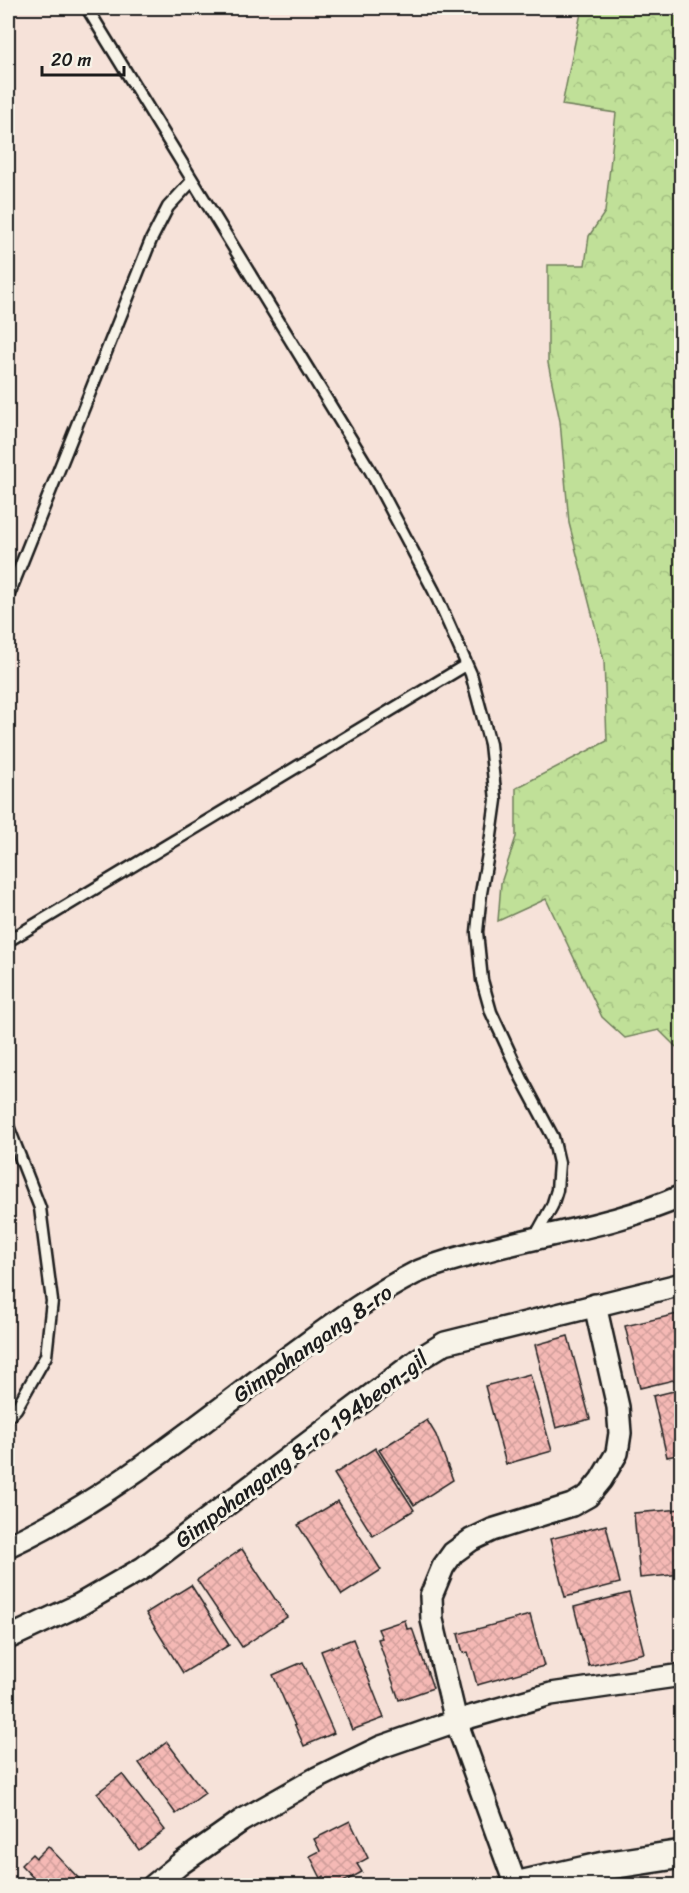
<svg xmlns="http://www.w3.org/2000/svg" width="689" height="1893" font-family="Sriracha,sans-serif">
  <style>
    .forest { fill: url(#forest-crowns); stroke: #6e7e5a; stroke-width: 1.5 }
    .building { fill: url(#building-cross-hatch); stroke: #1c1c1c; stroke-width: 1.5 }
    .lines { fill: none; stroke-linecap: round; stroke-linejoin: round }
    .service-casing { stroke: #1c1c1c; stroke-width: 15 }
    .minor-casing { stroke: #1c1c1c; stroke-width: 26 }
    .tertiary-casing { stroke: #1c1c1c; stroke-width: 32 }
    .service { stroke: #f7f3e8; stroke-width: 10 }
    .minor { stroke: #f7f3e8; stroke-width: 21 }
    .tertiary { stroke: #f7f3e8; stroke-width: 27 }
    .labels { text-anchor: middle; stroke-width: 6; stroke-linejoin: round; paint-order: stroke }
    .street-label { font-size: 22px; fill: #1c1c1c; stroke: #f7f3e8 }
  </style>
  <defs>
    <pattern id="forest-crowns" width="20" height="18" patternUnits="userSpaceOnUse" patternTransform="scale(1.5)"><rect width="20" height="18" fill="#c0e098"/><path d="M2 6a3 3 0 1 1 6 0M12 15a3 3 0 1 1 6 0" fill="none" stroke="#a4c082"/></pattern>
    <pattern id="building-cross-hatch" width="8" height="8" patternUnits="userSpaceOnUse" patternTransform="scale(1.5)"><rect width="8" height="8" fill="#f5b9b5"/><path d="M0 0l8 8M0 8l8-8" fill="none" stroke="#d19e9b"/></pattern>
  </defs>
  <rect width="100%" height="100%" fill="#f6e2d9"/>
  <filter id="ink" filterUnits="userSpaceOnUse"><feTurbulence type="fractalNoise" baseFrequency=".0167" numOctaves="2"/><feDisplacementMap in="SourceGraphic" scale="12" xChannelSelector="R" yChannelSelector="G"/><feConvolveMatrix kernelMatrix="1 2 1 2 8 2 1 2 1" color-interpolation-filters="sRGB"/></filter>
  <g filter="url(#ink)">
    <path class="forest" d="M582 8H681V1050L675 1046 659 1030 625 1038 602 1017 546 899 498 921 501 883 516 837V788L607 741 604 661 569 523 560 421 548 363V265H585L589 236 605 212 616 113 562 105Z"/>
    <g class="building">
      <path d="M682 1313V1378L640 1388 625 1326Z"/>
      <path d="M568 1336 590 1419 556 1428 535 1345Z"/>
      <path d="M530 1374 552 1451 506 1464 485 1386Z"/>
      <path d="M682 1389V1454L667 1457 653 1396Z"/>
      <path d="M427 1420 436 1435 453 1480 414 1505 379 1450Z"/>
      <path d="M375 1448 414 1510 373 1536 334 1474Z"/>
      <path d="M338 1501 381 1570 342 1595 298 1525Z"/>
      <path d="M682 1509V1574L640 1578 634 1513Z"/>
      <path d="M606 1525 620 1583 565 1597 550 1539Z"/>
      <path d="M242 1549 287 1617 242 1647 197 1580Z"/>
      <path d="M191 1585 229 1645 183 1673 146 1613Z"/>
      <path d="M629 1593 644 1653 589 1666 574 1607Z"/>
      <path d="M530 1615 544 1666 477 1685 468 1652 463 1653 458 1634Z"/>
      <path d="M405 1620 407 1629 412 1628 433 1688 399 1700 378 1639 382 1638 378 1629Z"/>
      <path d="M353 1639 384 1718 352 1730 321 1651Z"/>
      <path d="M303 1662 334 1733 304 1746 273 1675Z"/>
      <path d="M167 1742 205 1793 176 1814 139 1763Z"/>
      <path d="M122 1774 165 1830 139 1850 97 1793Z"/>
      <path d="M350 1821 368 1858 357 1864 362 1872 336 1886H329L324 1876 321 1878 310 1856 320 1851 314 1839Z"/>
      <path d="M48 1846 86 1886H41L21 1865 32 1854 36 1858Z"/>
    </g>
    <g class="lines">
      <g class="service-casing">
        <g id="service">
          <path d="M87 8 370 470 434 591 471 674 490 744 496 800 490 843 481 893 477 932 482 980 491 1012 522 1079 553 1137 559 1163 557 1190 552 1206 535 1237"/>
          <path d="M8 597 151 240 168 207 192 181"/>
          <path d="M8 941 466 665"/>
          <path d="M8 1126 40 1208 52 1301 46 1356 16 1409 8 1417"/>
        </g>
      </g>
      <g class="minor-casing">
        <g id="minor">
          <path d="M8 1546C111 1498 199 1424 290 1356 331 1326 370 1296 415 1273 437 1263 462 1257 484 1251 550 1233 619 1224 682 1196"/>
          <path d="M8 1638 79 1605 143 1568 419 1359 445 1343 682 1284"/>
          <path d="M153 1886 180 1864 241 1821 317 1778 381 1747 456 1721 551 1694 682 1675"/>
          <path d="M516 1886 456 1721 432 1620 431 1596 443 1567 453 1553 471 1540 492 1530 572 1505 588 1496 601 1480 617 1453 620 1433 618 1407 595 1305"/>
        </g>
      </g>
      <g class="tertiary-casing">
        <path id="tertiary" d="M515 1886 604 1866 682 1854"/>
      </g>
      <use href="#service" class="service"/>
      <use href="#minor" class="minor"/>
      <use href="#tertiary" class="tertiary"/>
    </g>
  </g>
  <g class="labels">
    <g class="street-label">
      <text transform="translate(312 1343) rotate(-35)" y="8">Gimpohangang 8-ro</text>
      <text transform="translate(301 1449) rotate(-37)" y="8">Gimpohangang 8-ro 194beon-gil</text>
    </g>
  </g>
  <rect width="689" height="1893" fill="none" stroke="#f7f3e8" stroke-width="30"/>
  <rect x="15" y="15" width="659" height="1863" fill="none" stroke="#1c1c1c" stroke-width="2" filter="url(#ink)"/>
  <path d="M42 66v9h82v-9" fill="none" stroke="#1c1c1c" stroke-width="3"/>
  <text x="51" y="66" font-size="18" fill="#1c1c1c" stroke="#f7f3e8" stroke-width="4.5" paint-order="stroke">20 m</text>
</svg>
